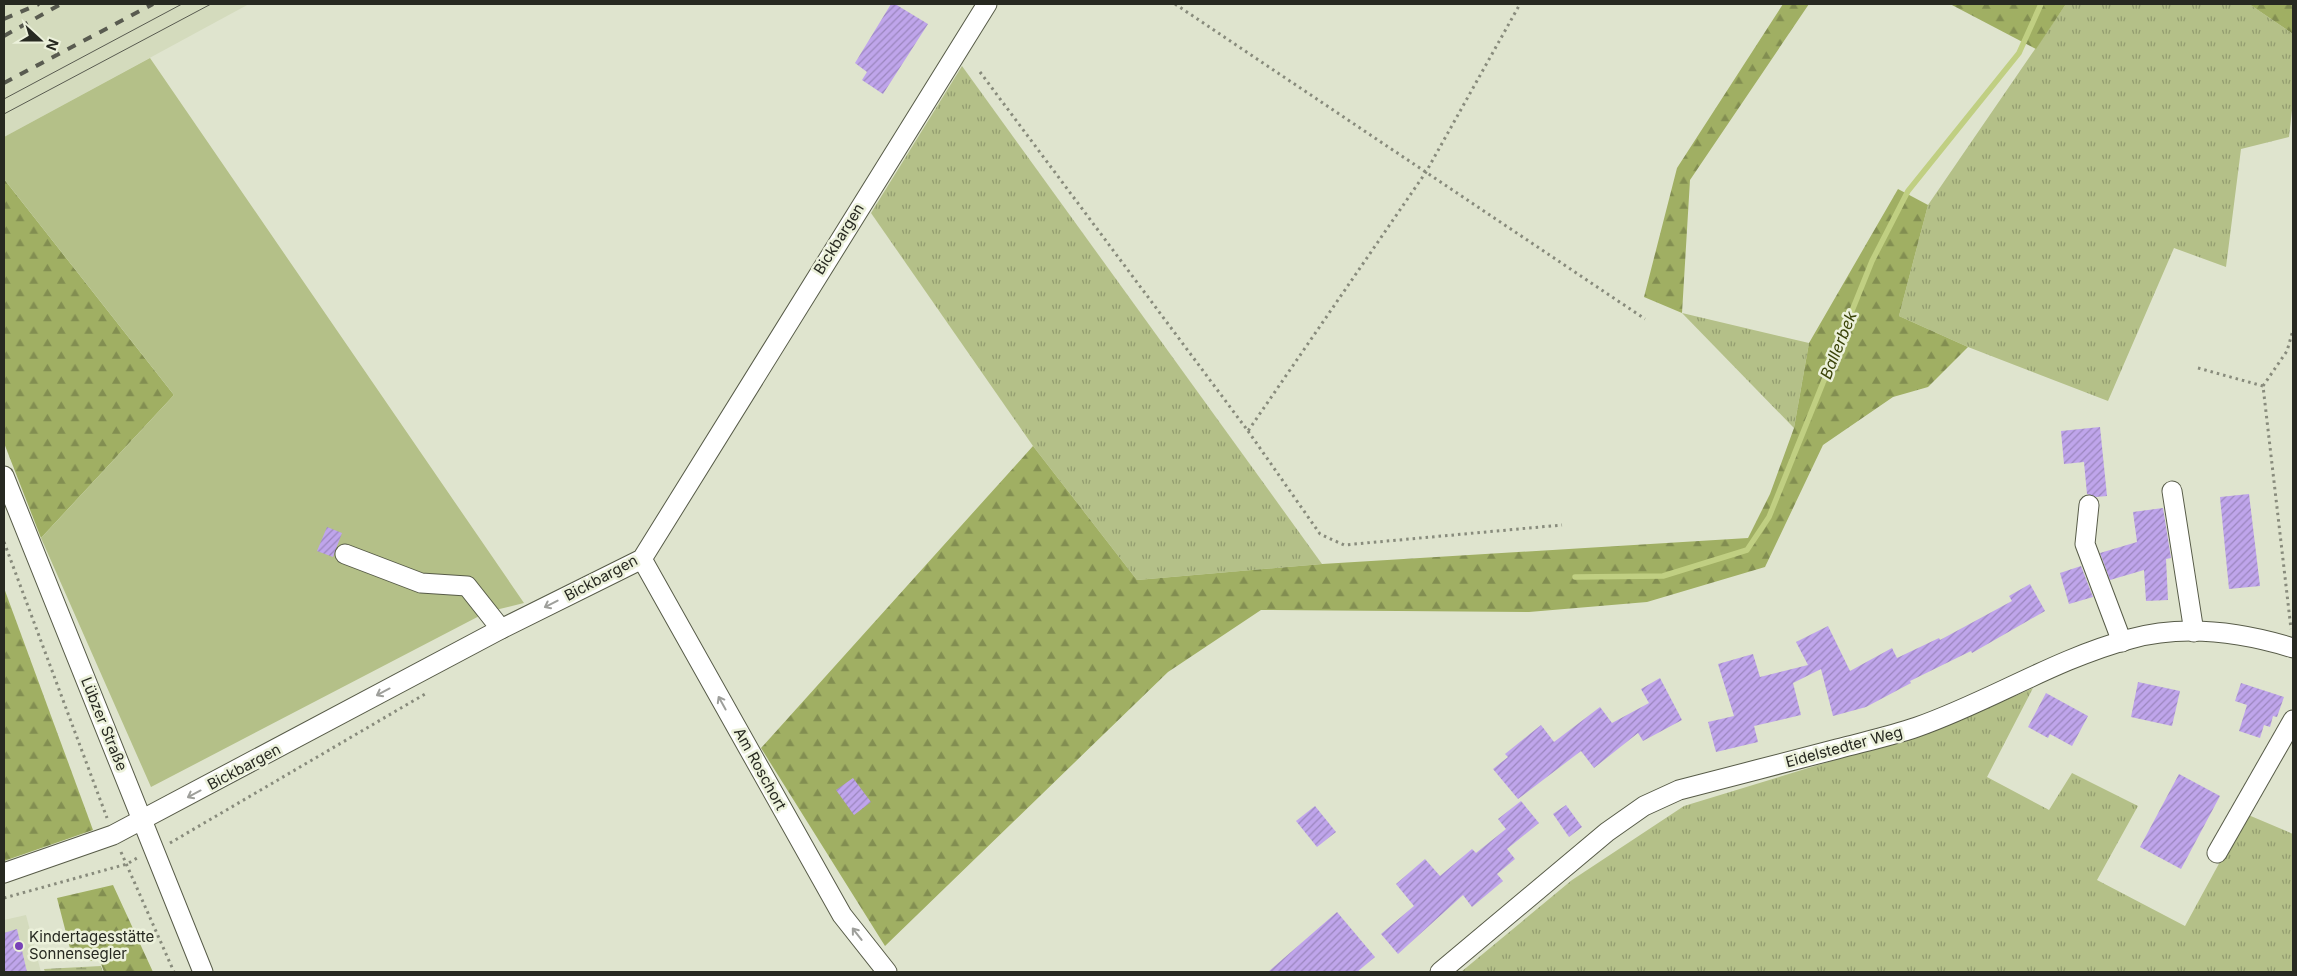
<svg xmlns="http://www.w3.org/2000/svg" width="2297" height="976" font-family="Inter,sans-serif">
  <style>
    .built { fill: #d4dbbd }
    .grass { fill: url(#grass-tufts) }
    .forest { fill: url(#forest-firs) }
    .wetland { fill: url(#wetland-marsh) }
    .garden { fill: #b4c088 }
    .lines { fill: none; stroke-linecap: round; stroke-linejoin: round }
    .stream { stroke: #c0cf82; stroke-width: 5.5 }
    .building { fill: url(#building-hatch) }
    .minor-casing { stroke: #575b48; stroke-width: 21 }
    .path { stroke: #888b7c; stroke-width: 3; stroke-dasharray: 2.5 4; stroke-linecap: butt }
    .minor { stroke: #fff; stroke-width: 19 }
    .tram { stroke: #595b50; stroke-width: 1 }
    .rail { stroke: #595b50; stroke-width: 4; stroke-dasharray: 9 9; stroke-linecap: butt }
    .oneway { stroke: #9e9f9b }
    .poi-dot { fill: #7842b8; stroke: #ecf1db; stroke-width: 2 }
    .labels { text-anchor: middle; stroke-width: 5; stroke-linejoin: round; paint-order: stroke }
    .street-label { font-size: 15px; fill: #272921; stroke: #ecf1db }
    .poi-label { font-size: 15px; fill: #272921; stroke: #ecf1db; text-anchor: start }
    .water-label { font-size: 16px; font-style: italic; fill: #3a4308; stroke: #ecf1db }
  </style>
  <defs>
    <pattern id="grass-tufts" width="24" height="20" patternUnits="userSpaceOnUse" patternTransform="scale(1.25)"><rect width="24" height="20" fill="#b4c088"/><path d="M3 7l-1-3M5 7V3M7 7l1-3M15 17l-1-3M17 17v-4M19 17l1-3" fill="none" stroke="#929c6f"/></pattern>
    <pattern id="forest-firs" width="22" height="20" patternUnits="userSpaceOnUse" patternTransform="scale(1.25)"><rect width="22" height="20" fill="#a0af63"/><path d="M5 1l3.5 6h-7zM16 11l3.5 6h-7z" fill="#828e51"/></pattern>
    <pattern id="wetland-marsh" width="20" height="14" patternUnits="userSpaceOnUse" patternTransform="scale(1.25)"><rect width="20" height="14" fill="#b4c088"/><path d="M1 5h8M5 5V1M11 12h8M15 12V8" fill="none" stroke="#929c6f"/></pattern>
    <pattern id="building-hatch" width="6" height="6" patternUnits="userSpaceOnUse" patternTransform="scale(1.25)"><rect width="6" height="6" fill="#bfa5eb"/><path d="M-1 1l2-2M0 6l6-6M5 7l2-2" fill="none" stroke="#9b86be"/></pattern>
  </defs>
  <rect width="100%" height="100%" fill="#dfe4ce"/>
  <g class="built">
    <path d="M4 4H249L4 137Z"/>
    <path d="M26 915 41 972H4V920Z"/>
  </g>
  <g class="grass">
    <path d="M2066 4H2249L2293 34V101L2289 137 2241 149 2226 267 2174 248 2108 401 1968 347 1899 316 1928 205Z"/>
    <path d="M962 66 1322 564 1137 580 1033 446 871 213Z"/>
    <path d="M1682 313 1809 343 1794 428Z"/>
    <path d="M2033 688 1987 777 2049 810 2072 773 2138 806 2097 880 2185 926 2246 814 2293 834V972H1461L1572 880 1684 806 1949 725Z"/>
  </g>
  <g class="forest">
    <path d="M1783 4H1809L1690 180 1682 313 1644 297 1677 168Z"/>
    <path d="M1950 4H2066L2036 49Z"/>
    <path d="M2249 4H2293V34Z"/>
    <path d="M4 179 174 395 41 538 4 443Z"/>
    <path d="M1898 189 1928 205 1899 316 1968 347 1928 387 1893 397 1823 445 1765 567 1647 602 1529 612 1261 610 1168 672 885 946 761 748 1033 446 1137 580 1322 564 1748 538 1770 494 1794 428 1809 343Z"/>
    <path d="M4 588 93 830 4 861Z"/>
    <path d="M113 885 153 972H104L100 961 73 960 57 898Z"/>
  </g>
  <path class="wetland" d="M101 966 103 972H45L44 969Z"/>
  <path class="garden" d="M150 58 524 603 487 612 151 787 41 538 174 395 4 179V137Z"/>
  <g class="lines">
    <path class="stream" d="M1575 577 1663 576 1747 550 1769 517 1872 261 1908 191 2019 53 2041 4"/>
  </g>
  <g class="building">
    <path d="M891 4H895L928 24 883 94 862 80 867 72 855 63Z"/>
    <path d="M2100 427 2107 496 2096 497 2087 494 2084 462 2064 464 2061 431Z"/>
    <path d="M2249 494 2260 586 2229 589 2220 497Z"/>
    <path d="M2163 508 2171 558 2166 559 2168 600 2146 601 2144 570 2110 580 2100 553 2137 542 2133 512Z"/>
    <path d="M327 527 342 533 333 557 317 551Z"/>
    <path d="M2081 566 2093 597 2069 604 2060 573Z"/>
    <path d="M2030 584 2045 611 1972 653 1971 651 1910 681 1911 683 1866 707 1833 716 1821 669 1793 683 1801 715 1754 726 1758 742 1716 752 1708 722 1734 716 1718 664 1753 654 1760 677 1808 665 1796 642 1828 626 1850 671 1892 648 1897 658 1939 638 1940 640 2012 601 2009 596Z"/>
    <path d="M1660 678 1682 720 1643 741 1638 733 1594 768 1581 751 1518 799 1493 769 1508 757 1505 754 1541 725 1554 742 1600 707 1612 723 1649 703 1641 689Z"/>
    <path d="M2138 682 2180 691 2172 726 2131 717Z"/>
    <path d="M2241 683 2284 697 2277 717 2273 716 2270 727 2264 725 2260 738 2239 731 2247 705 2235 701Z"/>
    <path d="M2046 693 2088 716 2072 746 2050 734 2048 738 2028 727Z"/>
    <path d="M2179 774 2220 796 2181 869 2140 847Z"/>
    <path d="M853 778 871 802 854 815 836 790Z"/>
    <path d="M1521 801 1539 823 1507 849 1515 859 1497 874 1503 881 1472 907 1463 895 1398 954 1381 934 1414 906 1396 884 1425 859 1440 876 1472 849 1476 853 1506 829 1498 819Z"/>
    <path d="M1566 805 1582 827 1569 837 1553 814Z"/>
    <path d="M1315 806 1336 832 1317 847 1296 821Z"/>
    <path d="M1337 912 1375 957 1357 972H1268Z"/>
    <path d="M17 929 27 972H4V933Z"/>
  </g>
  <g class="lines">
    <g class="minor-casing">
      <g id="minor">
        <path d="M4 476 203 972"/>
        <path d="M2172 491 2194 632"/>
        <path d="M2089 505 2085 544 2122 642"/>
        <path d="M345 554 421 583 467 586 501 629"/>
        <path d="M642 559 842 915 887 972"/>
        <path d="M2217 853 2293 720"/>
        <path d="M4 873 113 835 501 629 642 559 987 4"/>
        <path d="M1440 972 1607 832 1644 806 1679 790C1732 776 1784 763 1837 749 1863 742 1891 736 1917 727 1989 702 2055 659 2130 639 2184 624 2241 632 2293 648"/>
      </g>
    </g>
    <g class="path">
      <path d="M1175 4 1645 319"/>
      <path d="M980 72 1248 431 1426 172 1520 4"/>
      <path d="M2198 368 2263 386 2291 629"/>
      <path d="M2263 386 2287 351 2293 330"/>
      <path d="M1248 431 1320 534 1344 545 1562 525"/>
      <path d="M4 542 107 818"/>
      <path d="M170 843 425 694V691"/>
      <path d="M121 852 174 972"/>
      <path d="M4 898 127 864 137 858"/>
    </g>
    <use href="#minor" class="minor"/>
    <g class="tram">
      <path d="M4 99 182 4"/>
      <path d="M4 114 211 4"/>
    </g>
    <g class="rail">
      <path d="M4 19 39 4"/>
      <path d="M4 36 61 4"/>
      <path d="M4 83 153 4"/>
    </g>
  </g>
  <defs><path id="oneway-shaft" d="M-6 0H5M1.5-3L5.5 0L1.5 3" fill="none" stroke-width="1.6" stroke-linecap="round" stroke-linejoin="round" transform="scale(1.25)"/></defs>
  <g class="oneway">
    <use href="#oneway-shaft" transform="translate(551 604) rotate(153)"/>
    <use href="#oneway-shaft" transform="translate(383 692) rotate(152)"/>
    <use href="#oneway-shaft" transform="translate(722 703) rotate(-119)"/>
    <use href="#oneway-shaft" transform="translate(194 794) rotate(152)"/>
    <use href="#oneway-shaft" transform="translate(857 934) rotate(-128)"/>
  </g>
  <circle class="poi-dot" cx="19" cy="946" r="5"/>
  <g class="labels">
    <g class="street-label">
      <text transform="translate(839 239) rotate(-58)" y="5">Bickbargen</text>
      <text transform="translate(601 578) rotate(-28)" y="5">Bickbargen</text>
      <text transform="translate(104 724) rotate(68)" y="5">Lübzer Straße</text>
      <text transform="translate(1844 747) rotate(-15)" y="5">Eidelstedter Weg</text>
      <text transform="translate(244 767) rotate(-28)" y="5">Bickbargen</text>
      <text transform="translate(760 769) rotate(61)" y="5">Am Roschort</text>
    </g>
    <g class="poi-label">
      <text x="29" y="942">Kindertagesstätte<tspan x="29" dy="17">Sonnensegler</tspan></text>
    </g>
    <g class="water-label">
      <text transform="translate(1838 345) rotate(-68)" y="6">Ballerbek</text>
    </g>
  </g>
  <rect width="2297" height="976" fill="none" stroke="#272921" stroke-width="10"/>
  <g transform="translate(40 40) rotate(111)" stroke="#ecf1db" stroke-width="4" paint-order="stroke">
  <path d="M0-4L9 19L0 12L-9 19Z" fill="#272921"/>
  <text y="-8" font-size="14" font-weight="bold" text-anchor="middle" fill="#272921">N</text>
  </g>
</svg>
